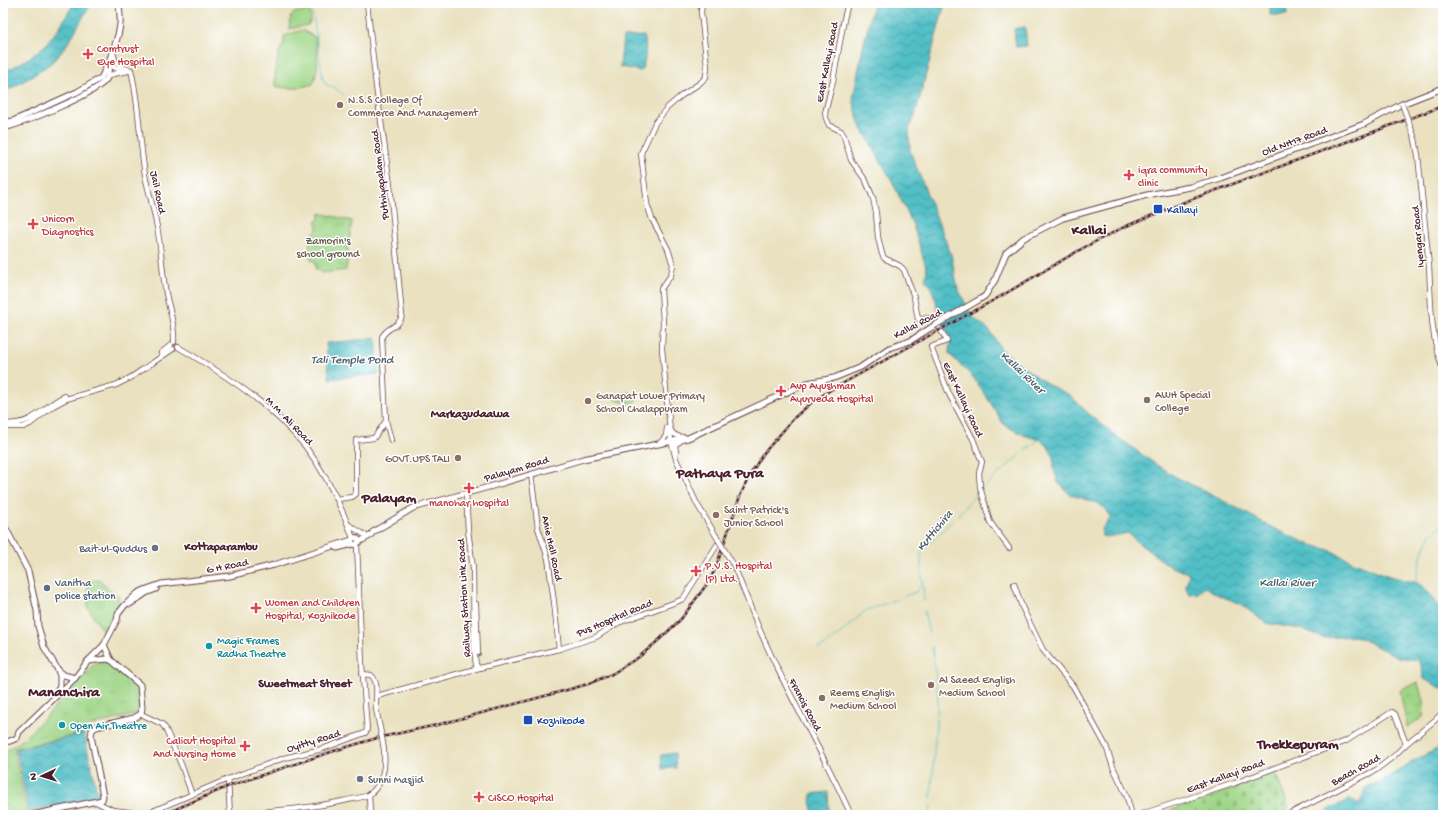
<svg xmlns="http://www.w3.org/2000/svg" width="1446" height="818" font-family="'Gochi Hand',sans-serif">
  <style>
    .grass { fill: #9ed586; stroke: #747a58 }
    .cemetery { fill: url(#cemetery-stones); stroke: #747a58 }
    .park { fill: url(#park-tufts); stroke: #747a58 }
    .water { fill: url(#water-waves); stroke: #4e6f78 }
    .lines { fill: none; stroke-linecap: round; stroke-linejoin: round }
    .stream { stroke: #51bfc6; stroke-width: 1 }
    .secondary-casing { stroke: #623c41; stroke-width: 6 }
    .primary-casing { stroke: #623c41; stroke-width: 7 }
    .secondary { stroke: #fff; stroke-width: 4.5 }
    .primary { stroke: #fff; stroke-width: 5 }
    .rail-casing { stroke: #4a1f2b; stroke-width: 2.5 }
    .rail { stroke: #fff; stroke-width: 1; stroke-dasharray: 3; stroke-linecap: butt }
    .secondary-bridge-casing { stroke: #623c41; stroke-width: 6; stroke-linecap: butt }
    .primary-bridge-casing { stroke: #623c41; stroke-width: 7; stroke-linecap: butt }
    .secondary-bridge { stroke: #fff; stroke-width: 4.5 }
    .primary-bridge { stroke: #fff; stroke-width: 5 }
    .health-dot { fill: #e0444e; stroke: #fff; stroke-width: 1.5 }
    .education-dot { fill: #8d6e63; stroke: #fff; stroke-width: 1.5 }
    .transit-dot { fill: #1a4fb4; stroke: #fff; stroke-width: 1.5 }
    .worship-dot { fill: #6b7280; stroke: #fff; stroke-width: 1.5 }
    .service-dot { fill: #5c6f8a; stroke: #fff; stroke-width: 1.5 }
    .culture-dot { fill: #0f9aa8; stroke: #fff; stroke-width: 1.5 }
    .labels { text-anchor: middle; stroke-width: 3; stroke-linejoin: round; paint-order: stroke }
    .health-label { font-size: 11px; fill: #be3a42; stroke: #fff; text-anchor: start }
    .street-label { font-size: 11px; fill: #4a1f2b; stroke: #fff }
    .education-label { font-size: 11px; fill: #785e54; stroke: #fff; text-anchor: start }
    .transit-label { font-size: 11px; fill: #164399; stroke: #fff; text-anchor: start }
    .park-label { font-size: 11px; fill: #635646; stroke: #fff }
    .worship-label { font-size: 11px; fill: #5b616d; stroke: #fff; text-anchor: end }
    .service-label { font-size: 11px; fill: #4e5e75; stroke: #fff; text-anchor: start }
    .culture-label { font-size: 11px; fill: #0d838f; stroke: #fff; text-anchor: start }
    .water-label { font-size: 12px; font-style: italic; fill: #4d5f69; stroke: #fff }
    .neighbourhood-label { font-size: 12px; font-weight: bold; fill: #4a1f2b; stroke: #fff }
    .district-label { font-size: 15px; font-weight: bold; fill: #4a1f2b; stroke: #fff }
  </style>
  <defs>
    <pattern id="cemetery-stones" width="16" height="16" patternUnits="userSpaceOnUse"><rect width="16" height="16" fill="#9ed586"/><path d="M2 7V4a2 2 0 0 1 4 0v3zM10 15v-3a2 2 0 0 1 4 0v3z" fill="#8ab674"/></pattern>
    <pattern id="park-tufts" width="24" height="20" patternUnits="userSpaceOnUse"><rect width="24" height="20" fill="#9ed586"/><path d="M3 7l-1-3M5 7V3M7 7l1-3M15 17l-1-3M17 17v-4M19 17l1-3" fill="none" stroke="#8ab674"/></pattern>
    <pattern id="water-waves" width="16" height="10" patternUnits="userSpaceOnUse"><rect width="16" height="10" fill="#51bfc6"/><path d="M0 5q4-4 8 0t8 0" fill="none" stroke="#459ba1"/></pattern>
  </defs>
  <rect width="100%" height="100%" fill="#fff"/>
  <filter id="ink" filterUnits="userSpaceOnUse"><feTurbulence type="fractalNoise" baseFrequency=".025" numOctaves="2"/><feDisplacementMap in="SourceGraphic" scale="8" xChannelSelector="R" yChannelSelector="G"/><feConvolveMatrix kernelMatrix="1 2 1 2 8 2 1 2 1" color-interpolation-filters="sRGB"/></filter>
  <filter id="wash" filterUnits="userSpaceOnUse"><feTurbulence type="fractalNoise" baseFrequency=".012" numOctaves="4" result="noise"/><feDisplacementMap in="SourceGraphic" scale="16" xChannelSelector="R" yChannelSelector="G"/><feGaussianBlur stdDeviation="0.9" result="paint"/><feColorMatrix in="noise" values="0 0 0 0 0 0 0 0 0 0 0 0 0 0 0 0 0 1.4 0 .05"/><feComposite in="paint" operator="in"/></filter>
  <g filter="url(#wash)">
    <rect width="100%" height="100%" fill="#e9e1bf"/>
    <g class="grass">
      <path d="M306 11 310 12 311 20 308 25 289 29 291 16 294 13Z"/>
      <path d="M302 30 315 37C318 53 319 68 313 84 298 88 291 90 275 86 275 75 276 51 284 44V36Z"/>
      <path d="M629 392 635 395 637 400C631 405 619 402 613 398L615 395Z"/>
    </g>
    <path class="cemetery" d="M1275 772 1289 808 1277 815H1157L1205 799Z"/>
    <g class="park">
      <path d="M320 213 352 221 349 241 348 242 347 250 349 251 346 270 321 273 320 270H316L315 261 311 260C309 250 307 237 317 230L316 221 319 219Z"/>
      <path d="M100 580 110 590 119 596C117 610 114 622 104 633L88 608V581Z"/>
      <path d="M96 662H108C114 667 131 678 135 685 138 693 141 706 137 714L89 726 85 733 14 749 27 813 18 815H3V755C8 746 15 747 22 740 48 716 72 689 96 662Z"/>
      <path d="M1418 683 1424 704 1423 717 1407 727 1400 691 1407 686Z"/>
    </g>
    <g class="water">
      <path d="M74 3H92C80 20 72 40 59 55 46 70 20 83 3 93V73C17 65 31 58 43 47 56 35 65 18 74 3Z"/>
      <path d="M874 3H945L915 115 909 129 910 151 951 254 958 289 972 316 991 332 1001 349 1030 372 1051 386 1070 395 1091 416 1116 436 1158 466 1176 477 1220 499 1279 531 1309 544 1332 551 1347 559 1389 576 1418 583 1425 589 1443 613V689L1424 679 1422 668 1418 660 1398 657 1356 636 1323 638 1300 629 1266 623 1239 603 1220 596 1205 587 1198 593 1190 594C1183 587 1186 584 1189 576L1188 573 1171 567 1141 545 1128 533 1108 537 1102 536V529L1111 518 1106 509 1097 503 1071 495 1058 483 1054 469 1053 456 1047 445 1041 440 1026 436 1004 425 992 405 973 377 949 354 950 337 938 313 936 301 930 285 925 280 927 270 913 225 892 181 859 123 853 99 863 46Z"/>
      <path d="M1270 3H1286L1287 15H1270Z"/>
      <path d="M1025 27 1027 46 1016 47 1014 29Z"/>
      <path d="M644 36C647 47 646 61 641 71L620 67 623 37Z"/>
      <path d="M376 338 379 374 329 379 326 343Z"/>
      <path d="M84 734 98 796 29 812 16 749Z"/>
      <path d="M1443 746V815H1323L1331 808 1351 799 1360 804 1361 799 1367 787 1387 778 1413 761Z"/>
      <path d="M675 753 676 768 662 769 661 755Z"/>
      <path d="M828 792 829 810 812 812 811 794Z"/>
    </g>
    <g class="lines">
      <g class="stream">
        <path d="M311 3 323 79 326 85 334 87 344 95"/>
        <path d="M983 488 1024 451 1040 439"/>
        <path d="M1415 584 1422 553 1431 534 1443 525"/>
        <path d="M904 596 916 592 921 585"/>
        <path d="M924 601 921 567V554L927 546 957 516 978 492"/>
        <path d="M924 611 929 633"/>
        <path d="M818 649 827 644 841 633 865 611 898 599"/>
        <path d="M931 799 938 696 932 646"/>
        <path d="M930 805 931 815"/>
      </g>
    </g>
  </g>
  <g filter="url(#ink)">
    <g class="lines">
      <g class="secondary-casing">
        <g id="secondary">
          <path d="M848 3 844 19 833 81 825 113 826 118 829 125 841 131 844 136 851 160 866 181 873 198 876 213 878 237 882 254 884 258 900 266 904 270 914 297 918 319 934 318 947 341 931 347 949 394 973 439 982 462 979 473 980 487 990 522 1009 548"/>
          <path d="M113 52C115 64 121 68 131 70"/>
          <path d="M109 63 115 68 124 70"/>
          <path d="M131 70C140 106 139 144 146 180 150 196 154 211 157 227 161 247 162 268 165 288 168 308 175 320 174 342"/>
          <path d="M107 77 113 74 128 71"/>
          <path d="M1429 266C1431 300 1430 337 1443 369"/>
          <path d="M178 347C224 374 271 404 305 446 326 474 341 505 353 538"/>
          <path d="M161 353 171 345"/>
          <path d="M386 421 391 440"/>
          <path d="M3 424C11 424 20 424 28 420 41 414 51 402 65 396"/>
          <path d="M3 427H23L30 424 53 406 66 399 116 385 130 378 173 349"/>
          <path d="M670 428C672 435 677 437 684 437"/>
          <path d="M659 444 666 436 667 428"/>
          <path d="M676 453 675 445 682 440"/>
          <path d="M531 474 538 528 548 558 554 602 559 649"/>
          <path d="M466 493 468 530 473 568 474 648 476 665 479 668"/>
          <path d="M337 499 352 497 356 494V440L374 438 386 421 382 337C388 325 397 330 402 316L390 185 376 86 367 3"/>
          <path d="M697 504 676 459 671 441 662 349 663 322 661 289 671 275 673 265 668 249 652 219 647 204 641 153 655 123 667 108 681 96 700 83 706 77 707 67 701 12 702 3"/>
          <path d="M349 525 365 535"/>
          <path d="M1014 584 1022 607 1043 650 1073 686 1106 746 1113 767 1126 794 1132 815"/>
          <path d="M748 601C776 676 819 743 851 815"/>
          <path d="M476 604 478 653"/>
          <path d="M362 674 371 675C380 683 375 698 376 709"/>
          <path d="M377 696 479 668 559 649 596 637 618 623 676 602 683 599 717 545"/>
          <path d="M141 714 162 724 165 728 181 764 192 795"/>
          <path d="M228 779 230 815"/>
          <path d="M369 794 370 815"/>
          <path d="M96 802 113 810 146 814 228 779 284 758 322 749 365 733 367 730 362 664 357 544"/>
          <path d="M224 815C265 811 302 810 343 801 351 799 363 798 370 794 386 781 386 761 383 743"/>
          <path d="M1139 815 1235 783 1346 741 1392 712 1395 714 1406 744"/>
          <path d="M1287 815 1376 770 1394 756 1406 744 1434 721 1443 712"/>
        </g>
      </g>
      <g class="primary-casing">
        <g id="primary">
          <path d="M3 123 13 121 77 92 101 78 107 66"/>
          <path d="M3 128C21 124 99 93 107 78 109 74 108 67 109 63 112 50 119 38 120 24 121 18 119 10 119 3"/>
          <path d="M977 301 985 296 995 280 1006 253 1024 238 1063 218 1147 195 1190 187 1218 179 1364 124 1402 104 1443 88"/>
          <path d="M3 523 28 571 37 611 38 626 44 647 58 670 60 676V686L57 692"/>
          <circle cx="355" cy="541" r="3.5"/>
          <path d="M359 542 370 536 373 532 413 508 496 485 583 459 688 438 807 383 834 378 861 367 889 348 910 341 932 327"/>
          <path d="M337 548 353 544"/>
          <path d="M130 604 146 593 156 589"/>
          <path d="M104 645 111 660"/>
          <path d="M58 670 64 675 75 678"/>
          <path d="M3 742 10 741 17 738 19 732 75 678 88 661 104 645 117 620 118 614 125 605 138 593 147 589 161 584 230 576 274 565 352 540"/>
          <path d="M32 815 102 800 103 796 91 736 92 730 96 727 134 718 141 714 142 708 140 685 111 660 107 659 88 661"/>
        </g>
      </g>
      <use href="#secondary" class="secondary"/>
      <use href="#primary" class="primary"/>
      <g class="rail-casing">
        <path id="rail" d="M162 815 229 786 337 750 377 738 437 725 567 690 588 684 612 674 626 665 639 657 660 639 681 619 707 584 715 570 740 496 750 475 763 454 795 417 811 403 829 391 1003 295 1083 248 1124 227 1187 201 1443 106"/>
      </g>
      <use href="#rail" class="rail"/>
      <g class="secondary-bridge-casing">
        <g id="secondary-bridge">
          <path d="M1402 104 1415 139 1418 155 1429 266"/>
          <path d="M697 504 734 566 748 601"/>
          <path d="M376 709 383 743"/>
        </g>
      </g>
      <g class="primary-bridge-casing">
        <path id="primary-bridge" d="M932 327 977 301"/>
      </g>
      <use href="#secondary-bridge" class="secondary-bridge"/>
      <use href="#primary-bridge" class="primary-bridge"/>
    </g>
  </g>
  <g class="health-dot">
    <path d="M86 48h4v4h4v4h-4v4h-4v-4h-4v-4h4z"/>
    <path d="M1127 169h4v4h4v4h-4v4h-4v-4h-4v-4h4z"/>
    <path d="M31 218h4v4h4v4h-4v4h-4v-4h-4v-4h4z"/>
    <path d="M779 385h4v4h4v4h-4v4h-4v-4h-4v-4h4z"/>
    <path d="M467 482h4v4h4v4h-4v4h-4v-4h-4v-4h4z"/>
    <path d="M694 565h4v4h4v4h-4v4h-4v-4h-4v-4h4z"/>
    <path d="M254 602h4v4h4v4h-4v4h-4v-4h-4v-4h4z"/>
    <path d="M243 740h4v4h4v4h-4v4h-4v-4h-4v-4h4z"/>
    <path d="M477 791h4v4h4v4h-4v4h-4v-4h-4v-4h4z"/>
  </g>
  <g class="education-dot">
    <circle cx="340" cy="105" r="4"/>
    <circle cx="1147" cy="400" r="4"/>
    <circle cx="588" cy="401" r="4"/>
    <circle cx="458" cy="458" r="4"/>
    <circle cx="716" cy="515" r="4"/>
    <circle cx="931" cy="685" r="4"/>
    <circle cx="822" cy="698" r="4"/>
  </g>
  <g class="transit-dot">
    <rect x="1153" y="204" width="10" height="10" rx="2"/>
    <rect x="523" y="715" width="10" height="10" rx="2"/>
  </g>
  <g class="worship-dot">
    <circle cx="155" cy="548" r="4"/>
    <circle cx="360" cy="779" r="4"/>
  </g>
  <circle class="service-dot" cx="47" cy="588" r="4"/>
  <g class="culture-dot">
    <circle cx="209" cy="646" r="4"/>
    <circle cx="62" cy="725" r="4"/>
  </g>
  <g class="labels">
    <g class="health-label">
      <text x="97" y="52">Comtrust<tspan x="97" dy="13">Eye Hospital</tspan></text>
      <text x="1138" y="173">iqra community<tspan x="1138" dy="13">clinic</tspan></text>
      <text x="42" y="222">Unicorn<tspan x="42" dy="13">Diagnostics</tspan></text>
      <text x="790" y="389">Avp Ayushman<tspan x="790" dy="13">Ayurveda Hospital</tspan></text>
      <text x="469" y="506" text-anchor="middle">manohar hospital</text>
      <text x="705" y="569">P.V.S. Hospital<tspan x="705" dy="13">(P) Ltd.</tspan></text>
      <text x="265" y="606">Women and Children<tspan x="265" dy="13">Hospital, Kozhikode</tspan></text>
      <text x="236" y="744" text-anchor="end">Calicut Hospital<tspan x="236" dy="13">And Nursing Home</tspan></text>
      <text x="488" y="801">CISCO Hospital</text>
    </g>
    <g class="street-label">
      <text transform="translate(826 62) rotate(-79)" y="4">East Kallayi Road</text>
      <text transform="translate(1294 140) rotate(-20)" y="4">Old NH17 Road</text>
      <text transform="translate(379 175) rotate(-97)" y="4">Puthiyapalam Road</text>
      <text transform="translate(159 192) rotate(78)" y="4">Jail Road</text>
      <text transform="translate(1417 237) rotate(-95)" y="4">Iyengar Road</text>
      <text transform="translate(917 323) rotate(-28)" y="4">Kallai Road</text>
      <text transform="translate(964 399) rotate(65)" y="4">East Kallayi Road</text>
      <text transform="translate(290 420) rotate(46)" y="4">M.M. Ali Road</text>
      <text transform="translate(516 468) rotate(-17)" y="4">Palayam Road</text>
      <text transform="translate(553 548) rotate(78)" y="4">Anie Hall Road</text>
      <text transform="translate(227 565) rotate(-11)" y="4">G H Road</text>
      <text transform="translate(463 598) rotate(-93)" y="4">Railway Station Link Road</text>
      <text transform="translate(614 617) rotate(-23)" y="4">Pvs Hospital Road</text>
      <text transform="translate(806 704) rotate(62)" y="4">Francis Road</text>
      <text transform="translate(313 740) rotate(-17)" y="4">Oyitty Road</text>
      <text transform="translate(1355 769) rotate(-29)" y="4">Beach Road</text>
      <text transform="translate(1225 775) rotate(-20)" y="4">East Kallayi Road</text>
    </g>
    <g class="education-label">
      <text x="348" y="103">N.S.S College Of<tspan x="348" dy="13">Commerce And Management</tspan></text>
      <text x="1155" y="398">AWH Special<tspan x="1155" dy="13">College</tspan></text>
      <text x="596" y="399">Ganapat Lower Primary<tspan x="596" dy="13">School Chalappuram</tspan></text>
      <text x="450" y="462" text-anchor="end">GOVT.UPS TALI</text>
      <text x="724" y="513">Saint Patrick's<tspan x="724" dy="13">Junior School</tspan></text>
      <text x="939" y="683">Al Saeed English<tspan x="939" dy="13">Medium School</tspan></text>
      <text x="830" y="696">Reems English<tspan x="830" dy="13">Medium School</tspan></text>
    </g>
    <g class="transit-label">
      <text x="1167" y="213">Kallayi</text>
      <text x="537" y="724">Kozhikode</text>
    </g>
    <g class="park-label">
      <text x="328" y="244">Zamorin's<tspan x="328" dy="13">school ground</tspan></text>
    </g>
    <g class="worship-label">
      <text x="147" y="552">Bait-ul-Quddus</text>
      <text x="368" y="783" text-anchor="start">Sunni Masjid</text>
    </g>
    <g class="service-label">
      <text x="55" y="586">Vanitha<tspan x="55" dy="13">police station</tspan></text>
    </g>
    <g class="culture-label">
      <text x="217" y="644">Magic Frames<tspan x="217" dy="13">Radha Theatre</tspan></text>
      <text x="70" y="729">Open Air Theatre</text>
    </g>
    <g class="water-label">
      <text x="352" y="363">Tali Temple Pond</text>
      <text transform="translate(1023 372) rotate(43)" y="4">Kallai River</text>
      <text transform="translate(934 530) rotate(-50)" y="4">Kuttichira</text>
      <text x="1287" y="586">Kallai River</text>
    </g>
    <g class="neighbourhood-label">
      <text x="470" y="417">Markazudaawa</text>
      <text x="221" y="550">Kottaparambu</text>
      <text x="305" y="687">Sweetmeat Street</text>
    </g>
    <g class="district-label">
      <text x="1089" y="234">Kallai</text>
      <text x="720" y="477">Pathaya Pura</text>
      <text x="389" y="502">Palayam</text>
      <text x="64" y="696">Mananchira</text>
      <text x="1298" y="748">Thekkepuram</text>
    </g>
  </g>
  <rect width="1446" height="818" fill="none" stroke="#fff" stroke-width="16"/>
  <g transform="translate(42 776) rotate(266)" stroke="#ffffff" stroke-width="3" paint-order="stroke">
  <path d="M0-3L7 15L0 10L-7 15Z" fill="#4a1f2b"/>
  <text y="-6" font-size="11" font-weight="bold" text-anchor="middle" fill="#4a1f2b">N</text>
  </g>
</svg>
